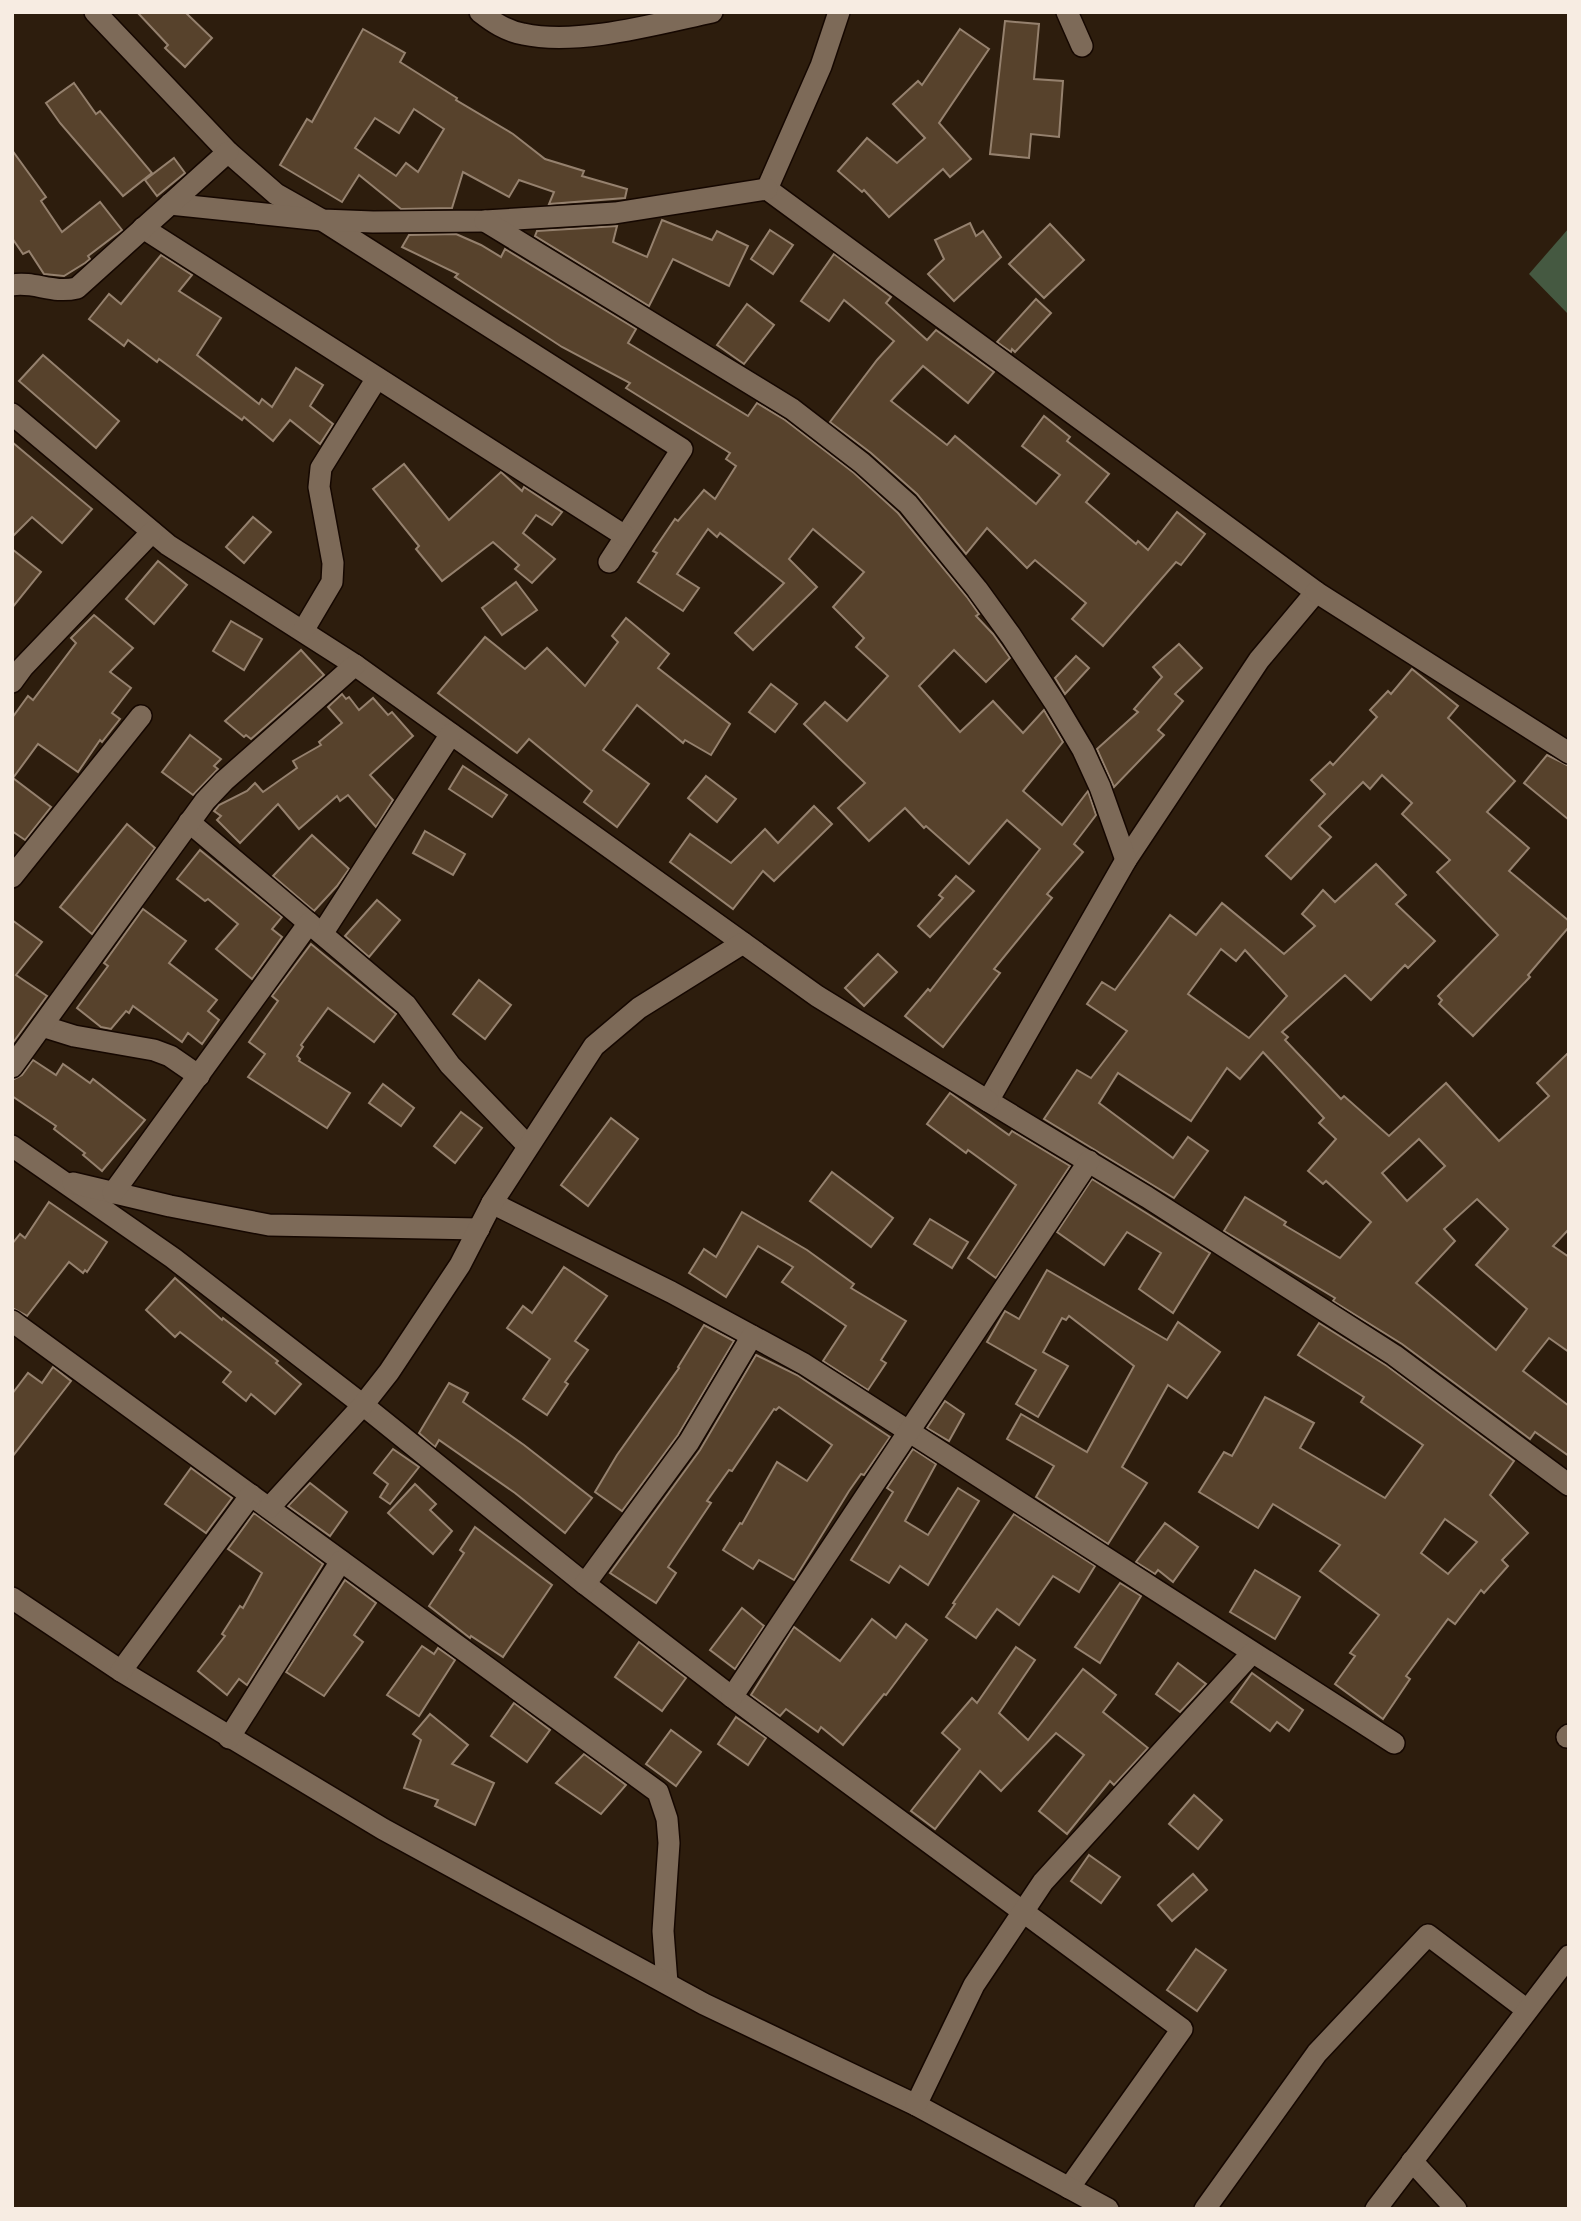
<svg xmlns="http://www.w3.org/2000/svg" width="1581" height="2221" font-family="Overpass,sans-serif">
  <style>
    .forest { fill: #455941 }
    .building { fill: #57422c; stroke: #95816e; stroke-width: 2; fill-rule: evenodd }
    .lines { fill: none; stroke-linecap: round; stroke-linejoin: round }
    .minor-casing { stroke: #150700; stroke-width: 24 }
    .minor { stroke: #7d6a58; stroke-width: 21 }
  </style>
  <rect width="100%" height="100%" fill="#2d1d0d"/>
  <path class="forest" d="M1569 228V315L1529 274Z"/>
  <g class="building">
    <path d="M137 12H185L212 38 185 67 165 48 168 45Z"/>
    <path d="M1005 21 1039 24 1034 79 1063 81 1059 137 1031 134 1029 158 990 154Z"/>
    <path d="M363 29 405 53 400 62 457 98 456 100 513 134 545 159 584 171 582 176 627 189 625 198 549 204 554 192 519 180 509 197 463 172 452 208 401 209 359 175 342 202 280 165 307 119 312 122ZM414 109 444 129 418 172 406 163 396 176 355 148 375 118 399 133Z"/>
    <path d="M960 29 989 49 939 123 971 159 950 177 943 169 889 217 864 190 862 192 838 171 867 138 897 163 925 138 893 104 918 81 922 85Z"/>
    <path d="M74 83 96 114 100 111 152 173 123 196 60 123 46 103Z"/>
    <path d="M12 150 46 197 41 201 62 232 100 202 122 230 88 256 90 259 85 263 64 276 44 274 29 251 23 254 12 238Z"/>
    <path d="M174 158 185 173 157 196 145 180Z"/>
    <path d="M662 220 712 240 717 231 748 246 729 286 673 259 649 306 535 236 537 231 617 226 613 242 647 257Z"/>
    <path d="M970 223 976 236 983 231 1001 257 954 301 928 274 944 259 935 240Z"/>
    <path d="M1050 224 1084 260 1044 298 1009 264Z"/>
    <path d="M770 230 793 245 773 274 751 259Z"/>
    <path d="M456 234 481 245 501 257 505 249 636 329 628 343 748 416 757 403 785 420 854 473 898 513 967 597 979 614 976 616 993 634 1010 658 986 682 954 650 919 686 960 732 993 701 1023 733 1044 710 1063 742 1023 791 1062 825 1088 791 1096 815 1074 844 1083 852 1047 894 1052 898 994 969 1000 973 943 1047 905 1016 928 989 930 991 1040 849 1007 820 969 864 926 826 924 828 905 808 869 841 838 808 865 783 804 724 825 702 847 721 888 676 856 647 864 638 833 607 864 572 813 529 789 559 817 587 753 650 735 633 784 583 720 533 717 537 708 529 677 574 699 588 683 611 638 582 657 553 653 551 675 519 678 521 704 490 715 499 736 466 726 459 730 453 626 388 630 383 562 347 481 294 455 277 458 274 402 247 409 235Z"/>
    <path d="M834 254 891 297 886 303 927 340 936 330 994 372 968 403 923 366 891 401 947 445 955 436 1036 504 1060 475 1022 446 1044 416 1070 437 1067 441 1109 474 1086 502 1136 544 1138 541 1148 550 1177 512 1205 534 1181 565 1176 562 1103 646 1072 619 1086 603 1035 560 1027 568 987 528 966 554 917 494 871 453 830 422 877 360 894 341 844 300 829 321 801 301Z"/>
    <path d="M161 255 192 275 179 291 221 318 197 355 259 404 262 399 272 407 296 368 323 385 310 406 333 424 320 444 290 420 273 441 244 417 242 420 159 359 157 362 128 340 124 346 89 319 109 294 121 304Z"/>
    <path d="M1036 299 1051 313 1015 352 1012 349 1011 352 997 342Z"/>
    <path d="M747 304 774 325 744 364 717 345Z"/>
    <path d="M43 355 119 421 96 448 19 381Z"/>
    <path d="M12 442 92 509 62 543 32 517 12 537Z"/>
    <path d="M404 464 449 520 501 472 522 491 524 487 562 512 552 525 536 515 523 533 555 559 532 583 515 569 519 565 493 542 442 581 416 549 419 546 373 489Z"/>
    <path d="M253 517 271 532 244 563 226 547Z"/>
    <path d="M12 549 41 572 12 608Z"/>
    <path d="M158 561 187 585 154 624 126 599Z"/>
    <path d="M516 582 537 610 502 635 482 608Z"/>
    <path d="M94 615 133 648 110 672 131 688 112 713 120 719 102 742 100 740 78 772 38 744 13 778 51 807 25 840 12 831V718L28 696 33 700 76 643 71 638Z"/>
    <path d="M626 618 669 654 658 668 730 724 711 755 685 740 683 743 637 705 603 750 649 784 617 827 584 802 592 791 529 739 517 753 438 693 485 637 525 669 547 648 585 686 618 642 612 636Z"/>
    <path d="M231 621 262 639 244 670 213 651Z"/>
    <path d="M1179 644 1202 668 1175 694 1183 701 1158 730 1164 735 1114 787 1097 749 1138 712 1134 709 1162 677 1153 667Z"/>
    <path d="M301 650 324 675 251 739 246 735 244 737 225 721Z"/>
    <path d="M1076 656 1089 668 1065 694 1055 678Z"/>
    <path d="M1412 669 1458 706 1448 718 1515 781 1487 812 1529 848 1509 871 1569 921V927L1528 975 1530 977 1473 1036 1439 1004 1442 1000 1438 996 1498 935 1437 872 1450 860 1402 814 1412 803 1382 775 1370 789 1363 782 1319 826 1331 837 1291 879 1266 856 1325 794 1311 780 1330 762 1333 765 1377 717 1370 710 1388 691 1391 694Z"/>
    <path d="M771 684 797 704 775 732 749 712Z"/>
    <path d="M342 694 346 699 349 697 359 710 373 698 388 715 392 712 413 736 370 775 393 800 376 827 348 795 340 801 337 796 299 829 278 804 240 843 217 820 221 816 214 811 219 805 247 791 255 783 263 792 297 768 293 761 321 745 319 742 342 723 328 707Z"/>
    <path d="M190 735 221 759 214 766 218 769 193 795 162 772Z"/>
    <path d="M1547 755 1569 766V820L1524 783Z"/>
    <path d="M463 766 507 795 492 817 449 789Z"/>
    <path d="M706 776 736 799 717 822 688 798Z"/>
    <path d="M814 806 832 824 774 881 763 871 733 909 670 862 690 834 731 863 765 829 778 843Z"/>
    <path d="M127 824 155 848 92 934 60 907Z"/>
    <path d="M425 831 465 854 453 875 413 853Z"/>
    <path d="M312 835 349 869 337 886 314 911 273 876Z"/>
    <path d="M200 850 282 917 272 929 282 937 252 979 216 949 238 924 208 899 205 901 177 879Z"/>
    <path d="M1376 864 1406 895 1396 904 1435 941 1408 968 1405 965 1371 1000 1345 975 1282 1032 1288 1037 1285 1040 1341 1099 1344 1096 1389 1136 1446 1083 1499 1141 1549 1096 1537 1083 1569 1052V1229L1553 1246 1569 1257V1352L1549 1338 1523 1371 1569 1406V1456L1535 1432 1530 1439 1402 1344 1333 1301 1335 1298 1224 1231 1245 1197 1286 1222 1284 1225 1340 1258 1371 1222 1326 1181 1323 1184 1308 1171 1336 1139 1319 1123 1324 1118 1263 1052 1240 1079 1227 1068 1191 1121 1118 1073 1099 1103 1173 1158 1188 1137 1208 1151 1174 1198 1044 1119 1077 1070 1091 1078 1127 1031 1087 1004 1102 982 1115 990 1170 915 1196 935 1222 903 1284 954 1315 926 1302 914 1323 890 1335 902ZM1221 949 1236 961 1245 950 1287 996 1249 1038 1188 994ZM1419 1139 1445 1166 1407 1201 1382 1173ZM1477 1199 1508 1229 1476 1265 1527 1309 1496 1350 1416 1283 1455 1241 1444 1229Z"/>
    <path d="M956 876 974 891 930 937 918 926 943 898 939 895Z"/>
    <path d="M377 900 400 920 369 957 345 936Z"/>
    <path d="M143 909 186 941 169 963 217 1000 208 1011 219 1020 202 1044 188 1033 182 1042 133 1006 129 1013 126 1011 111 1029 101 1027 77 1008 108 966 104 963Z"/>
    <path d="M12 920 42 942 16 975 47 996 12 1044Z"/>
    <path d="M311 944 396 1014 374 1042 328 1008 301 1045 303 1047 297 1056 300 1059 299 1061 350 1093 327 1128 248 1077 265 1054 249 1042 278 1001 272 996Z"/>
    <path d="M878 954 897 972 864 1006 845 988Z"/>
    <path d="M479 980 511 1005 485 1039 453 1014Z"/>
    <path d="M33 1060 56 1075 63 1064 90 1083 93 1079 145 1120 102 1171 83 1155 85 1153 54 1129 56 1126 12 1096V1080L22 1075Z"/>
    <path d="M383 1084 414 1108 401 1126 369 1103Z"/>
    <path d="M950 1093 1009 1135 1012 1131 1070 1166 996 1278 968 1258 1016 1185 968 1150 966 1153 927 1124Z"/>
    <path d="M461 1112 482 1128 455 1163 434 1146Z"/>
    <path d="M611 1118 638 1139 588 1206 561 1185Z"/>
    <path d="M832 1172 893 1218 871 1247 810 1201Z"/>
    <path d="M1092 1179 1210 1253 1173 1313 1139 1289 1161 1253 1127 1232 1104 1265 1057 1232Z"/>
    <path d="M49 1202 107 1242 87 1272 85 1270 83 1273 69 1262 27 1316 12 1308V1244L20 1234 25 1238Z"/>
    <path d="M742 1212 807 1250 854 1284 851 1288 906 1321 881 1360 886 1363 868 1390 823 1361 846 1326 782 1282 793 1267 758 1246 726 1297 689 1273 704 1249 716 1257Z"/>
    <path d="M930 1219 968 1242 952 1268 914 1244Z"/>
    <path d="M564 1267 607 1296 575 1341 588 1350 565 1382 568 1384 547 1415 523 1399 550 1359 507 1328 523 1306 532 1313Z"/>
    <path d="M1047 1270 1167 1340 1178 1322 1220 1352 1187 1398 1168 1385 1122 1467 1147 1483 1108 1544 1036 1497 1054 1466 1007 1439 1021 1414 1087 1452 1134 1366 1069 1316 1066 1320 1062 1318 1043 1352 1068 1366 1038 1417 1016 1404 1036 1370 987 1342 1005 1311 1019 1319Z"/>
    <path d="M175 1278 222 1320 223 1318 278 1361 276 1363 301 1384 275 1414 251 1394 246 1401 223 1382 231 1372 180 1332 175 1337 146 1310Z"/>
    <path d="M1319 1323 1387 1366 1514 1461 1490 1495 1528 1533 1502 1560 1508 1566 1484 1593 1481 1590 1455 1624 1448 1619 1406 1676 1410 1679 1383 1719 1335 1684 1355 1656 1350 1653 1379 1615 1320 1571 1340 1545 1273 1504 1258 1528 1199 1492 1224 1452 1232 1456 1265 1397 1314 1423 1300 1448 1385 1498 1423 1445 1361 1402 1364 1397 1298 1355ZM1445 1519 1477 1542 1448 1574 1421 1553Z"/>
    <path d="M704 1325 734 1341 678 1435 622 1511 595 1492 617 1455 679 1368 678 1367Z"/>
    <path d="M756 1355 797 1375 890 1437 864 1475 861 1474 849 1491 794 1580 759 1560 753 1569 723 1550 740 1523 742 1524 777 1462 807 1481 832 1445 779 1407 776 1410 774 1409 732 1471 729 1470 707 1501 711 1503 668 1567 676 1573 656 1603 610 1573 700 1450Z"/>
    <path d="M53 1367 71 1381 12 1457V1394L28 1373 42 1383Z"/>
    <path d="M449 1383 468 1393 463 1402 524 1445 592 1498 565 1533 515 1493 439 1440 435 1447 419 1433Z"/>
    <path d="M945 1401 964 1414 949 1441 927 1428Z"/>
    <path d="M393 1449 419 1467 390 1504 380 1497 388 1484 374 1473Z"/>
    <path d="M913 1449 936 1464 905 1521 928 1535 958 1488 979 1501 928 1585 900 1566 889 1583 851 1560 893 1492 887 1488Z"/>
    <path d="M191 1468 232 1498 206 1533 165 1504Z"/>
    <path d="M310 1483 347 1512 330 1536 288 1506Z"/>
    <path d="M415 1484 436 1504 430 1510 452 1531 433 1554 388 1513Z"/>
    <path d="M254 1513 323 1564 247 1685 239 1679 227 1695 198 1671 225 1636 222 1634 240 1606 243 1608 262 1573 228 1549Z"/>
    <path d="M1014 1514 1095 1566 1079 1592 1053 1576 1019 1625 997 1609 976 1638 946 1617 955 1604 953 1603Z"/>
    <path d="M1165 1523 1198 1547 1173 1582 1158 1570 1155 1574 1136 1562Z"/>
    <path d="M475 1527 552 1585 503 1657 471 1636 470 1638 429 1606 464 1553 460 1550Z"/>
    <path d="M1255 1570 1300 1597 1275 1639 1230 1612Z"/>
    <path d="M345 1580 376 1603 354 1635 363 1642 324 1696 286 1672Z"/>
    <path d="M1120 1583 1141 1596 1100 1663 1075 1647Z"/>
    <path d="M742 1608 764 1626 735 1669 710 1650Z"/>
    <path d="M872 1619 896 1638 906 1624 927 1640 886 1695 884 1694 843 1745 821 1727 818 1732 786 1709 780 1716 751 1695 794 1627 840 1661Z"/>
    <path d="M639 1642 686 1678 662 1711 615 1677Z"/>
    <path d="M422 1646 434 1654 438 1648 455 1660 419 1716 387 1695Z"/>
    <path d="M1016 1647 1035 1660 999 1713 1028 1740 1083 1669 1116 1695 1103 1712 1148 1748 1114 1785 1110 1781 1067 1834 1039 1811 1084 1755 1056 1733 1001 1791 980 1771 935 1829 911 1811 960 1749 942 1733 972 1698 977 1703Z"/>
    <path d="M1178 1663 1206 1684 1180 1712 1156 1694Z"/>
    <path d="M1252 1673 1303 1710 1289 1731 1277 1722 1270 1731 1231 1702Z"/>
    <path d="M514 1703 550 1730 527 1762 491 1736Z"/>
    <path d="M430 1714 468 1745 452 1764 494 1783 475 1825 435 1806 438 1800 404 1788 421 1740 413 1734Z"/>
    <path d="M736 1717 766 1738 748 1765 718 1744Z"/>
    <path d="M671 1730 701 1752 676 1786 646 1764Z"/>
    <path d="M584 1754 626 1785 601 1814 556 1783Z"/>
    <path d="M1194 1795 1222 1820 1198 1849 1169 1824Z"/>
    <path d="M1089 1855 1120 1877 1101 1903 1071 1881Z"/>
    <path d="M1193 1874 1207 1890 1172 1921 1158 1905Z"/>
    <path d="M1196 1949 1226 1970 1197 2011 1167 1990Z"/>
  </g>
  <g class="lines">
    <g class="minor-casing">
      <g id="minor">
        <path d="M95 12 228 152 276 194 322 220 682 449 609 562"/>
        <path d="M480 12C493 22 506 31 523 34 578 46 656 24 712 12"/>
        <path d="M839 12 821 66 767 189 1316 592 1259 660 1126 860 988 1101 1147 1197 1394 1355 1569 1485"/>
        <path d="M1067 12 1082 46"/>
        <path d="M170 204 322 220 373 222 485 221 615 213 767 189"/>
        <path d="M485 221 792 409 862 463 908 504 977 589 1011 636 1055 703 1083 750 1100 787 1126 860"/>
        <path d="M143 228 625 536"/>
        <path d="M12 285C35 281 52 294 77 288L228 152"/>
        <path d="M12 414 168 545 355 665 817 996 988 1101"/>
        <path d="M1316 592 1569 753"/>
        <path d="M303 631 332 582 333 563 319 487 321 468 377 378"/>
        <path d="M12 682 23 667 152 532"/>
        <path d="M189 822 406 1005 450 1065 528 1146"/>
        <path d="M12 877 141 716"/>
        <path d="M322 934 451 734"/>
        <path d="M42 1026 74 1036 154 1050 170 1056 199 1076"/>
        <path d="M12 1067 205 801 224 781 355 665"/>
        <path d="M12 1146 173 1258 363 1405 585 1584 732 1697 1182 2029 1069 2188"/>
        <path d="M73 1183 170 1206 269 1225 479 1229"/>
        <path d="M113 1193 309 923"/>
        <path d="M492 1203 671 1292 804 1364 1394 1743"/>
        <path d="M12 1321 658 1792 667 1819 669 1843 663 1931 667 1983"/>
        <path d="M269 1508 363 1405 389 1372 460 1265 492 1203 594 1046 639 1008 743 943"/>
        <path d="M585 1584 689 1442 752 1336"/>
        <path d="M12 1598 121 1671 383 1829 704 2004 916 2105 1108 2209"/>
        <path d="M121 1671 251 1495"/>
        <path d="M732 1697 1089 1161"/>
        <path d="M1567 1737 1569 1735"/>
        <path d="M229 1738 341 1561"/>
        <path d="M916 2105 974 1985 1043 1882 1252 1653"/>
        <path d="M1412 2161 1456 2209"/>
        <path d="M1205 2209 1317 2053 1428 1935 1527 2010"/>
        <path d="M1376 2209 1569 1956"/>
      </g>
    </g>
    <use href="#minor" class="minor"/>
  </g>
  <rect width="1581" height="2221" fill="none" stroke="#f7ece2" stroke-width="28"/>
</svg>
